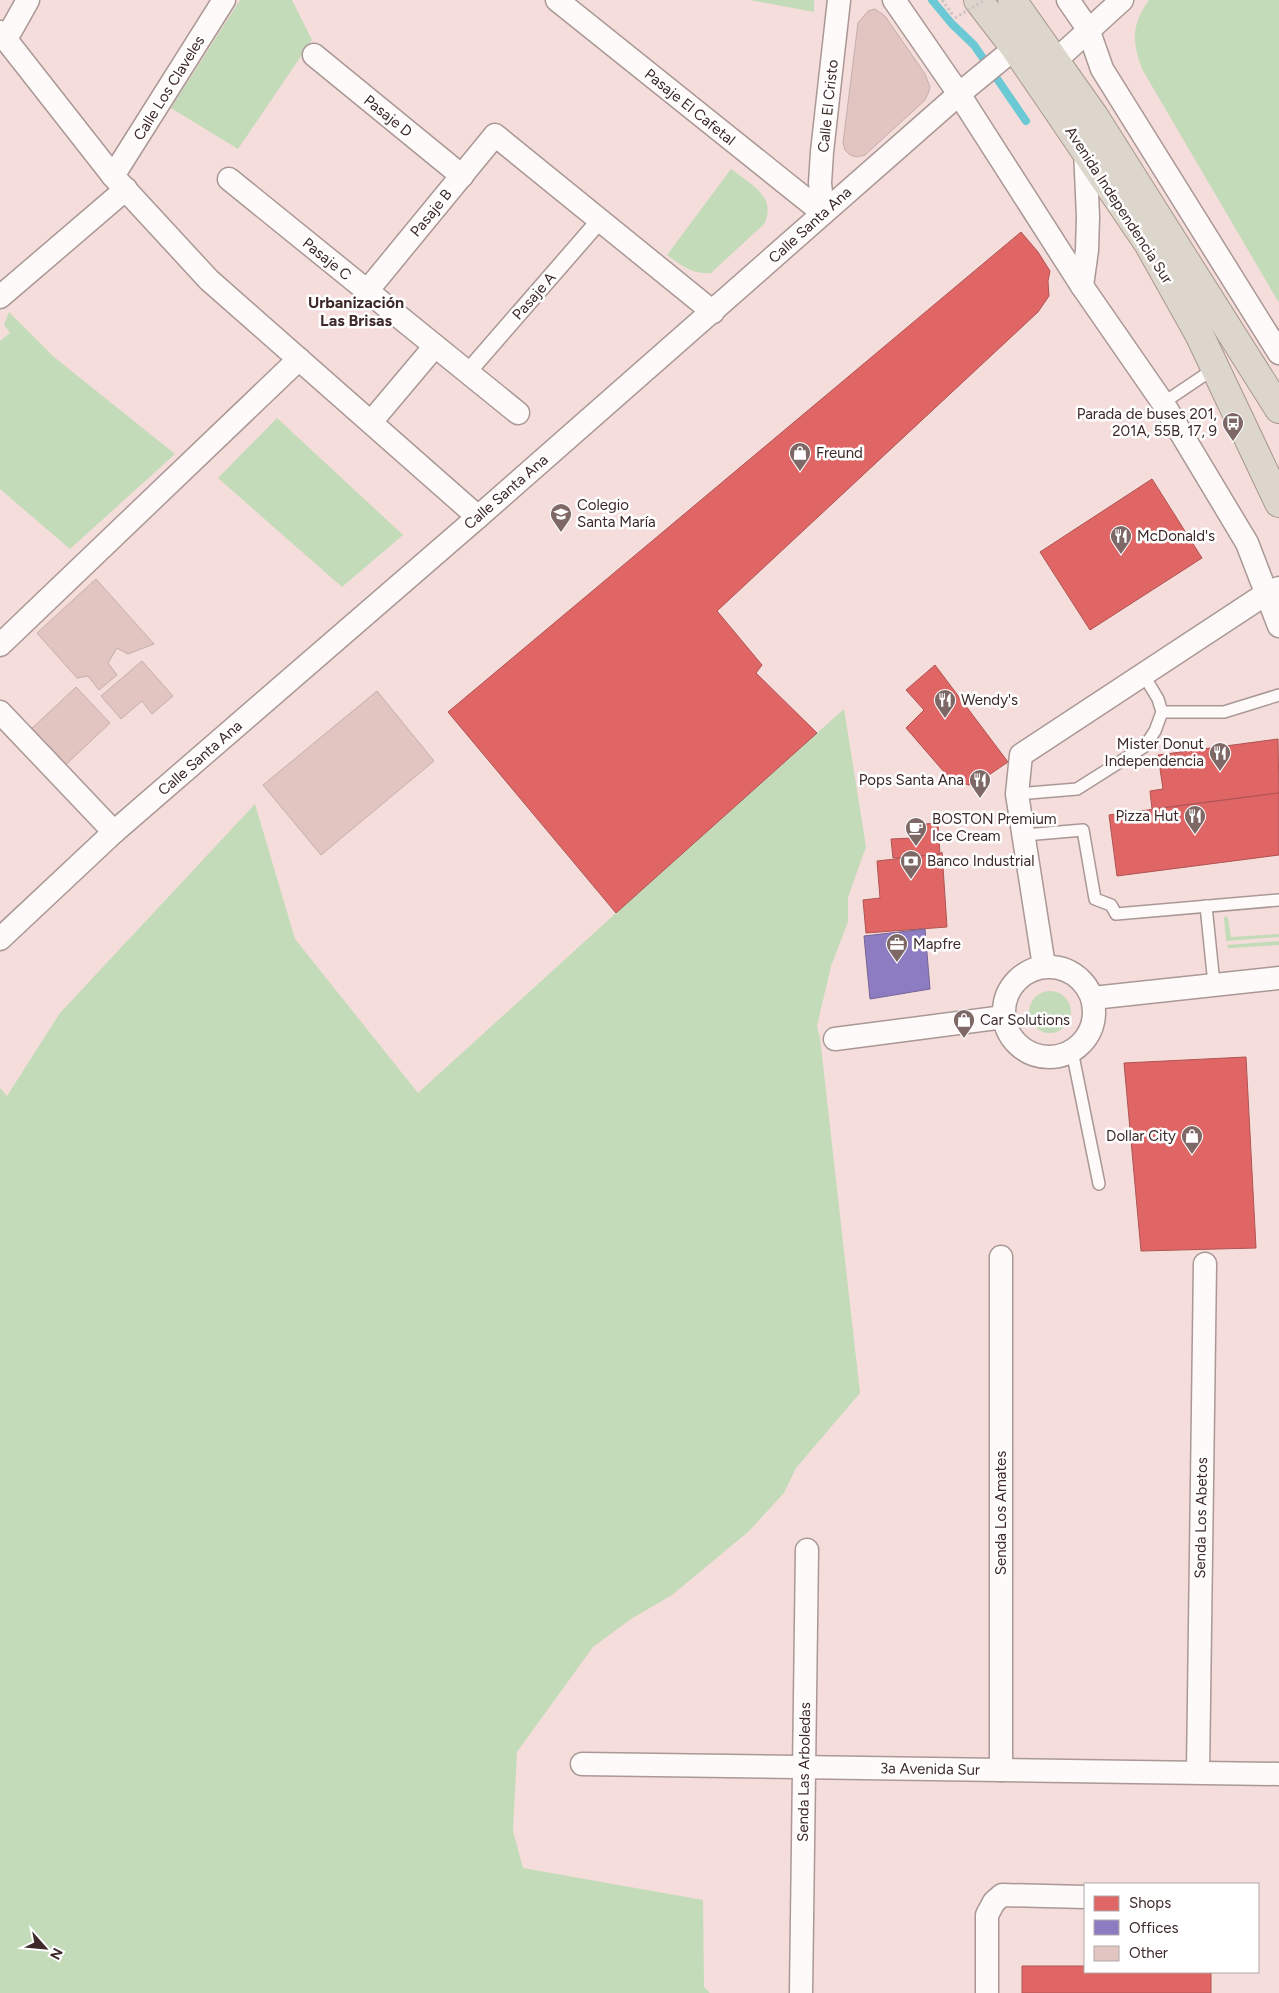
<svg xmlns="http://www.w3.org/2000/svg" width="1279" height="1993" font-family="Figtree,sans-serif">
  <style>
    .green { fill: #c4dbba }
    .shops { fill: #e06666; stroke: #af5453 }
    .offices { fill: #8e7cc3; stroke: #766394 }
    .lines { fill: none; stroke-linecap: round; stroke-linejoin: round }
    .stream { stroke: #6ac9d4; stroke-width: 8 }
    .building { fill: #e2c5c1; stroke: #c3afad }
    .service-casing { stroke: #aa9895; stroke-width: 14 }
    .pedestrian-casing { stroke: #aa9895; stroke-width: 19 }
    .minor-casing { stroke: #aa9895; stroke-width: 25 }
    .trunk-casing { stroke: #a8988c; stroke-width: 30 }
    .path { stroke: #cdc5c4; stroke-width: 3; stroke-dasharray: 2.5 2.5; stroke-linecap: butt }
    .service { stroke: #fdfaf9; stroke-width: 11 }
    .pedestrian { stroke: #fdfaf9; stroke-width: 16 }
    .minor { stroke: #fdfaf9; stroke-width: 22 }
    .trunk { stroke: #dcd6cd; stroke-width: 28 }
    .path-bridge { stroke: #cdc5c4; stroke-width: 3; stroke-dasharray: 2.5 2.5; stroke-linecap: butt }
    .labels { text-anchor: middle; stroke-width: 5; stroke-linejoin: round; paint-order: stroke }
    .street-label { font-size: 15px; fill: #3d2927; stroke: #fff }
    .poi-label { font-size: 15px; fill: #3d2927; stroke: #fff; text-anchor: start }
    .neighbourhood-label { font-size: 16px; font-weight: bold; fill: #3d2927; stroke: #fff }
  </style>
  <rect width="100%" height="100%" fill="#f4ddda"/>
  <g class="green">
    <path d="M240 0H292L312 40 238 149 171 108Z"/>
    <path d="M750 0H814V12Z"/>
    <path d="M1149 0H1279V303L1142 69C1132 41 1131 26 1149 0Z"/>
    <path d="M731 169C750 184 778 197 764 224L711 273C693 275 681 265 667 255Z"/>
    <path d="M9 312 54 357 175 454 70 549 0 489V341L10 333 4 325Z"/>
    <path d="M277 418 403 535 342 587 218 478Z"/>
    <path d="M844 709 866 847 848 897V922L831 966 817 1026 820 1038 860 1393 796 1468 784 1493 748 1532 672 1595 631 1619 593 1647 517 1752 513 1831 523 1868 703 1900 704 1987 710 1993H0V1088L7 1096 60 1013 255 804 295 939 418 1093 616 913Z"/>
    <path d="M1225 916 1228 918 1231 937 1279 934V937L1226 941 1224 918Z"/>
    <path d="M1279 941V945L1232 948H1228L1227 945Z"/>
    <circle cx="1050" cy="1012" r="21"/>
  </g>
  <g class="shops">
    <path d="M1021 232 1038 252 1050 271 1048 281 1049 296 1038 312 717 611 762 665 756 673 817 733 616 913 448 712Z"/>
    <path d="M1152 479 1202 558 1090 630 1040 552Z"/>
    <path d="M935 665 1008 762 983 779 969 785 951 780 906 728 924 710 906 690Z"/>
    <path d="M1278 739 1279 793 1152 809 1150 791 1163 789 1158 755Z"/>
    <path d="M1279 793V855L1117 876 1109 815Z"/>
    <path d="M938 823 940 854 893 858 891 839 914 838 913 825Z"/>
    <path d="M942 852 947 927 866 933 863 900 880 898 877 861 940 854Z"/>
    <path d="M1246 1057 1256 1248 1141 1251 1124 1063Z"/>
    <path d="M1022 1966H1085V1972H1211V1993H1022Z"/>
  </g>
  <path class="offices" d="M925 929 930 989 870 999 864 936Z"/>
  <g class="lines">
    <path class="stream" d="M932 0 952 24 974 45 1026 121"/>
  </g>
  <g class="building">
    <path d="M875 9 885 16 925 74 930 87 928 94 924 101 865 155 857 157 850 155 845 150 843 143 858 23 868 11Z"/>
    <path d="M96 579 154 644 128 654 117 648 108 663 117 675 99 690 88 676 77 678 37 633Z"/>
    <path d="M142 661 173 696 152 714 142 701 121 719 101 696Z"/>
    <path d="M76 687 110 723 60 770 26 734Z"/>
    <path d="M377 691 434 761 321 855 263 785Z"/>
  </g>
  <g class="lines">
    <g class="service-casing">
      <g id="service">
        <path d="M1163 403 1215 368"/>
        <path d="M1162 712H1224L1279 695"/>
        <path d="M1017 794 1077 789 1145 746 1155 731 1162 712 1158 699 1143 674"/>
        <path d="M1025 835 1083 830 1095 899 1111 905 1116 914 1279 900"/>
        <path d="M1206 906 1214 984"/>
        <path d="M1072 1051 1099 1184"/>
      </g>
    </g>
    <g class="pedestrian-casing">
      <path id="pedestrian" d="M467 373 600 220"/>
    </g>
    <g class="minor-casing">
      <g id="minor">
        <path d="M557 0 823 213"/>
        <path d="M894 0 959 94 1082 286 1163 403 1247 543 1279 626"/>
        <path d="M1068 0 1088 29 1102 69 1279 353"/>
        <path d="M0 32 113 176 209 280 478 517"/>
        <path d="M6 39 28 0"/>
        <path d="M314 55 462 176"/>
        <path d="M1056 60 1122 0"/>
        <path d="M113 176 224 0"/>
        <path d="M229 179 518 413"/>
        <path d="M823 213 820 183 822 152 839 0"/>
        <path d="M1082 286 1087 250 1088 217 1085 149"/>
        <path d="M367 291 495 135 713 312"/>
        <path d="M0 297 126 189"/>
        <path d="M371 422 435 346"/>
        <path d="M0 645 299 359"/>
        <path d="M0 712 114 832"/>
        <path d="M0 939 114 832 478 517 959 94 1015 48"/>
        <path d="M1044 966 1017 794 1021 755 1267 593 1279 588"/>
        <circle cx="1049" cy="1012" r="45"/>
        <path d="M1093 998 1279 978"/>
        <path d="M835 1039 1004 1017"/>
        <path d="M1001 1257V1770"/>
        <path d="M582 1764 1279 1774"/>
        <path d="M1198 1772 1205 1264"/>
        <path d="M801 1993 807 1550"/>
        <path d="M987 1993V1915L994 1902 1002 1895 1085 1897"/>
      </g>
    </g>
    <g class="trunk-casing">
      <g id="trunk">
        <path d="M978 0 1015 48 1148 243 1200 336 1279 503"/>
        <path d="M1012 0 1094 116 1279 409"/>
      </g>
    </g>
    <path class="path" d="M942 0 953 15"/>
    <use href="#service" class="service"/>
    <use href="#pedestrian" class="pedestrian"/>
    <use href="#minor" class="minor"/>
    <use href="#trunk" class="trunk"/>
    <path class="path-bridge" d="M955 18 985 0"/>
  </g>
  <defs>
    <g id="bus-pin" transform="scale(1.125)"><path d="M0 17L-7.5 6A9.5 9.5 0 1 1 7.5 6Z" fill="#7d6866" stroke="#fff"/><path d="M-5-6H5V4H4V6H2V4H-2V6H-4V4H-5ZM-3.5-4V0h7V-4ZM-3.5 1.2v1.5H-2V1.2ZM2 1.2v1.5H3.5V1.2Z" fill="#fff"/></g>
    <g id="shop-pin" transform="scale(1.125)"><path d="M0 17L-7.5 6A9.5 9.5 0 1 1 7.5 6Z" fill="#7d6866" stroke="#fff"/><path d="M-5-2.5h2.3a2.7 3.5 0 0 1 5.4 0H5L5.5 6h-11ZM-1.5-2.5h3a1.5 2.3 0 0 0-3 0Z" fill="#fff"/></g>
    <g id="school-pin" transform="scale(1.125)"><path d="M0 17L-7.5 6A9.5 9.5 0 1 1 7.5 6Z" fill="#7d6866" stroke="#fff"/><path d="M0-5L7-2L0 1L-7-2ZM-4 1L0 2.5L4 1V4Q0 6-4 4Z" fill="#fff"/></g>
    <g id="restaurant-pin" transform="scale(1.125)"><path d="M0 17L-7.5 6A9.5 9.5 0 1 1 7.5 6Z" fill="#7d6866" stroke="#fff"/><path d="M-5-6h1v4h1v-4h1v4h1v-4h1v5L-1.5 .5V6h-2V.5L-5-1ZM5-6V6H3V1.5H1.5Q1.5-4 5-6Z" fill="#fff"/></g>
    <g id="cafe-pin" transform="scale(1.125)"><path d="M0 17L-7.5 6A9.5 9.5 0 1 1 7.5 6Z" fill="#7d6866" stroke="#fff"/><path d="M-5.5-4.5H6V0H3Q3 3.5 0 3.5H-2.5Q-5.5 3.5-5.5 0ZM3-3.2v2h1.7v-2ZM-6 4.5H4V6H-6Z" fill="#fff"/></g>
    <g id="bank-pin" transform="scale(1.125)"><path d="M0 17L-7.5 6A9.5 9.5 0 1 1 7.5 6Z" fill="#7d6866" stroke="#fff"/><path d="M-6-4H6V4H-6ZM0-2.3a2.3 2.3 0 1 0 0 4.6a2.3 2.3 0 1 0 0-4.6Z" fill="#fff"/></g>
    <g id="office-pin" transform="scale(1.125)"><path d="M0 17L-7.5 6A9.5 9.5 0 1 1 7.5 6Z" fill="#7d6866" stroke="#fff"/><path d="M-6-3h4V-5.5h4V-3h4V5H-6ZM-1-4.5V-3h2v-1.5ZM-6 0V1H6V0Z" fill="#fff"/></g>
  </defs>
  <g fill-rule="evenodd">
    <use href="#bus-pin" x="1233" y="423"/>
    <use href="#shop-pin" x="800" y="453"/>
    <use href="#school-pin" x="561" y="514"/>
    <use href="#restaurant-pin" x="1121" y="536"/>
    <use href="#restaurant-pin" x="945" y="700"/>
    <use href="#restaurant-pin" x="1220" y="753"/>
    <use href="#restaurant-pin" x="980" y="780"/>
    <use href="#restaurant-pin" x="1195" y="816"/>
    <use href="#cafe-pin" x="916" y="828"/>
    <use href="#bank-pin" x="911" y="861"/>
    <use href="#office-pin" x="897" y="944"/>
    <use href="#shop-pin" x="964" y="1020"/>
    <use href="#shop-pin" x="1192" y="1136"/>
  </g>
  <g class="labels">
    <g class="street-label">
      <text transform="translate(169 88) rotate(-58)" y="5">Calle Los Claveles</text>
      <text transform="translate(828 106) rotate(-84)" y="5">Calle El Cristo</text>
      <text transform="translate(690 107) rotate(39)" y="5">Pasaje El Cafetal</text>
      <text transform="translate(388 116) rotate(39)" y="5">Pasaje D</text>
      <text transform="translate(1119 205) rotate(57)" y="5">Avenida Independencia Sur</text>
      <text transform="translate(431 213) rotate(-51)" y="5">Pasaje B</text>
      <text transform="translate(810 225) rotate(-42)" y="5">Calle Santa Ana</text>
      <text transform="translate(327 259) rotate(39)" y="5">Pasaje C</text>
      <text transform="translate(534 296) rotate(-49)" y="5">Pasaje A</text>
      <text transform="translate(506 492) rotate(-41)" y="5">Calle Santa Ana</text>
      <text transform="translate(200 758) rotate(-41)" y="5">Calle Santa Ana</text>
      <text transform="translate(1001 1513) rotate(-90)" y="5">Senda Los Amates</text>
      <text transform="translate(1201 1518) rotate(-89)" y="5">Senda Los Abetos</text>
      <text transform="translate(930 1769) rotate(1)" y="5">3a Avenida Sur</text>
      <text transform="translate(804 1772) rotate(-89)" y="5">Senda Las Arboledas</text>
    </g>
    <g class="poi-label">
      <text x="1217" y="419" text-anchor="end">Parada de buses 201,<tspan x="1217" dy="17">201A, 55B, 17, 9</tspan></text>
      <text x="816" y="458">Freund</text>
      <text x="577" y="510">Colegio<tspan x="577" dy="17">Santa María</tspan></text>
      <text x="1137" y="541">McDonald's</text>
      <text x="961" y="705">Wendy's</text>
      <text x="1204" y="749" text-anchor="end">Mister Donut<tspan x="1204" dy="17">Independencia</tspan></text>
      <text x="964" y="785" text-anchor="end">Pops Santa Ana</text>
      <text x="1179" y="821" text-anchor="end">Pizza Hut</text>
      <text x="932" y="824">BOSTON Premium<tspan x="932" dy="17">Ice Cream</tspan></text>
      <text x="927" y="866">Banco Industrial</text>
      <text x="913" y="949">Mapfre</text>
      <text x="980" y="1025">Car Solutions</text>
      <text x="1176" y="1141" text-anchor="end">Dollar City</text>
    </g>
    <g class="neighbourhood-label">
      <text x="356" y="308">Urbanización<tspan x="356" dy="18">Las Brisas</tspan></text>
    </g>
  </g>
  <rect x="1084" y="1883" width="175" height="90" fill="#ffffff" stroke="#b1a9a9"/>
  <rect x="1094" y="1896" width="25" height="15" fill="#e06666" stroke="#b1a9a9"/>
  <text x="1129" y="1908" font-size="15" fill="#3d2927">Shops</text>
  <rect x="1094" y="1920" width="25" height="15" fill="#8e7cc3" stroke="#b1a9a9"/>
  <text x="1129" y="1933" font-size="15" fill="#3d2927">Offices</text>
  <rect x="1094" y="1946" width="25" height="15" fill="#e2c5c1" stroke="#b1a9a9"/>
  <text x="1129" y="1958" font-size="15" fill="#3d2927">Other</text>
  <g transform="translate(45 1948) rotate(117)" stroke="#ffffff" stroke-width="4" paint-order="stroke">
  <path d="M0-4L9 19L0 12L-9 19Z" fill="#3d2927"/>
  <text y="-8" font-size="14" font-weight="bold" text-anchor="middle" fill="#3d2927">N</text>
  </g>
</svg>
